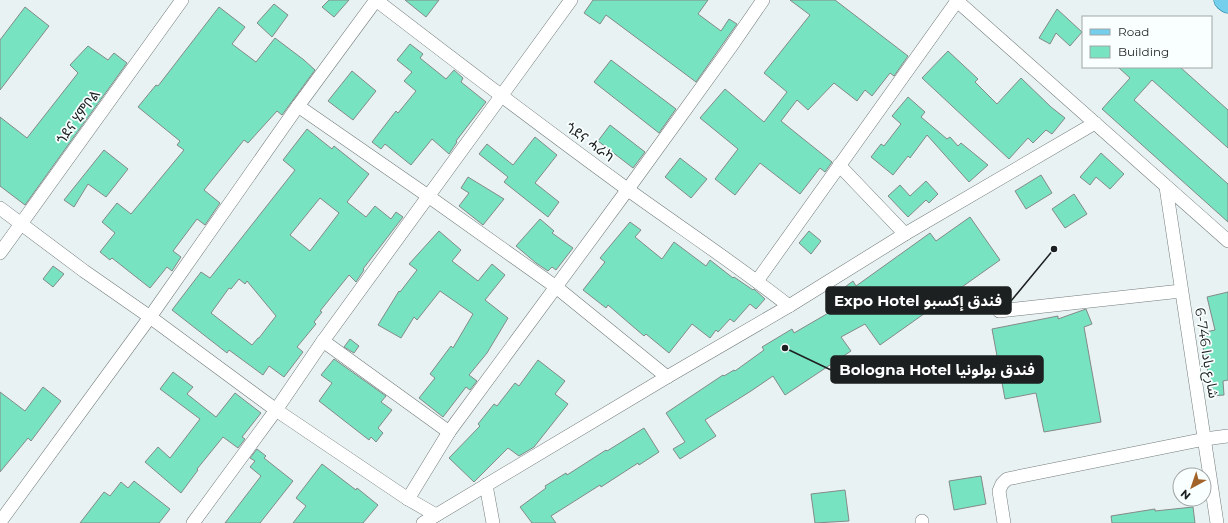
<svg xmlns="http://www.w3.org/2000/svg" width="1228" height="523" font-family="Montserrat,'Noto Sans Arabic','Noto Sans Ethiopic',sans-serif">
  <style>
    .building { fill: #78e3c1; stroke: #838a88; fill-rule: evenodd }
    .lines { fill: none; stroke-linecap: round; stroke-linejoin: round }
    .street-casing { stroke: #747c7c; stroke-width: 14 }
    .primary-casing { stroke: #187d9c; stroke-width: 21 }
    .street { stroke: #fff; stroke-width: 13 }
    .primary { stroke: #73cfeb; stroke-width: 20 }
    .labels { text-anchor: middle; stroke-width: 3.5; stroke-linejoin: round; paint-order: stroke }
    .street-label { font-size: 14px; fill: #1d2020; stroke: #f9ffff }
    .leader { fill: none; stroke: #1d2020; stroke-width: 1.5 }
    .callout-dot { fill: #1d2020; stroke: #f9ffff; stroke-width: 1.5 }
    .callout { fill: #1d2020; stroke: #1d2020; stroke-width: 1.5 }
    .callout-label { font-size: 15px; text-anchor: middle; font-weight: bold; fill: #fff }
  </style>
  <rect width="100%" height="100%" fill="#e9f2f2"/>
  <g class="building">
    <path d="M329 0H349L334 17 322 7Z"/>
    <path d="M405 0H439L426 17Z"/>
    <path d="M593 0H708L698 14 721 31 729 19 737 24 696 82 606 15 600 24 584 13Z"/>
    <path d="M790 0H835L908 56 894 76 890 73 872 96 865 90 857 101 834 83 808 110 797 100 781 121 832 162 825 172 820 168 800 194 760 163 735 195 715 179 738 149 700 118 725 89 764 122 787 92 764 73 810 15Z"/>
    <path d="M274 4 288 15 272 37 257 23Z"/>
    <path d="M25 7 49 26 0 90V40Z"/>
    <path d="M219 7 245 27 232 44 256 62 275 38 304 60 315 70 282 115 277 111 248 143 244 140 204 190 220 203 205 225 197 219 173 251 181 257 172 271 167 267 150 288 112 258 110 260 100 252 115 233 102 222 117 203 131 214 184 150 177 145 180 141 138 107 156 85 158 86Z"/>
    <path d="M1057 9 1082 32 1070 46 1056 33 1050 44 1039 38Z"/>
    <path d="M410 44 423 54 420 58 446 79 454 70 463 78 461 82 486 102 456 141 457 142 449 154 432 139 411 165 385 144 381 149 372 142 396 111 398 113 416 91 404 81 412 72 397 60Z"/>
    <path d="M88 46 108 60 114 53 127 63 25 205 0 186V117L27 138 78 73 70 65Z"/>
    <path d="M948 51 978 79 975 82 997 104 1021 78 1051 107 1065 118 1052 134 1046 130 1033 143 1028 138 1009 159 922 78Z"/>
    <path d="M611 60 676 109 659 133 594 82Z"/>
    <path d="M1118 67H1180L1228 110V148L1152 80 1134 100 1228 184V222L1102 109 1130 78Z"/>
    <path d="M352 71 376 91 353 120 328 101Z"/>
    <path d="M908 97 925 112 921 117 947 139 950 137 958 146 961 143 988 165 969 182 927 135 910 158 908 156 893 175 871 157 881 144 884 146 901 124 892 116Z"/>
    <path d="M610 125 645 152 633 168 598 141Z"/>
    <path d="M307 129 332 149 334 146 369 174 347 202 366 217 375 206 391 219 396 212 403 217 363 269 364 270 356 282 349 275 320 311 322 312 314 322 316 324 297 347 303 352 284 377 269 366 263 375 229 350 227 353 172 310 201 272 210 278 295 170 283 160ZM320 198 339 213 310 251 290 235ZM239 279 245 284 247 281 276 316 259 338H258L252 345 211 313 229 288 231 289Z"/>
    <path d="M535 137 557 155 535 183 559 202 548 217 504 182 508 177 479 154 487 144 513 165Z"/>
    <path d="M104 150 128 169 106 197 88 184 74 207 64 200Z"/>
    <path d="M1101 153 1124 174 1110 189 1096 177 1090 185 1080 177Z"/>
    <path d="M680 158 707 179 691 198 665 177Z"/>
    <path d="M1041 175 1052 193 1026 209 1015 191Z"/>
    <path d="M468 177 504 199 483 225 459 206 469 193 461 188Z"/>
    <path d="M926 181 938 194 929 203 926 200 908 217 888 196 900 185 910 196Z"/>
    <path d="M1074 194 1087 214 1065 228 1052 209Z"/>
    <path d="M970 217 1000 260 880 345 865 324 841 337 851 351 785 395 773 376 751 391 705 420 716 436 680 459 673 449 685 442 666 413 723 375 724 376 734 370 735 371 764 350 762 347 792 329 794 333 849 301 841 290 853 281 856 286 930 233 936 241Z"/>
    <path d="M540 219 554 231 552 233 573 248 556 270 552 267 548 271 536 263 516 246Z"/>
    <path d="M630 222 641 230 635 237 662 259 674 242 706 266 710 260 733 278 734 277 753 290 754 289 765 299 756 309 750 304 734 322 730 319 718 332 716 330 710 338 692 324 669 353 646 334 644 336 608 305 606 308 583 290 605 262 600 258Z"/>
    <path d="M439 231 461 250 452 261 478 281 492 264 505 275 485 300 508 318 487 353 469 375 477 381 470 390 466 387 443 417 419 398 435 378 430 374 451 346 453 348 473 314 440 291 417 320 414 317 401 338 378 325 399 291 400 292 417 270 409 264Z"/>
    <path d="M809 231 821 241 811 254 799 243Z"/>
    <path d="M53 266 64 274 53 287 43 279Z"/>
    <path d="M1228 292V380L1223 381 1224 395 1211 396 1210 382 1203 347H1204L1201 333 1215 330 1207 297Z"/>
    <path d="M1086 309 1092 324 1084 327 1101 422 1044 432 1036 393 1005 399 992 329 1058 316V319Z"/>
    <path d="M350 339 359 346 354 353 344 347Z"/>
    <path d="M334 359 386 396 381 402 392 410 378 428 383 433 376 442 371 437 369 440 319 401 332 383 321 375Z"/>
    <path d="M538 360 565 381 555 394 568 404 534 447 519 456 508 448 474 482 449 458 480 426 478 424 494 404 497 406 515 383 519 386Z"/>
    <path d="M173 372 193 387 187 394 216 417 235 393 261 413 242 437 245 439 238 448 223 437 197 469 198 470 181 493 145 462 158 447 170 458 200 419 160 389Z"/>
    <path d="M43 387 61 401 31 441 28 438 0 472V392L25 411Z"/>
    <path d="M644 428 659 452 639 465 638 463 601 487 600 485 551 516 556 523H532L520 507 546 488 545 486 566 473 567 475 606 450 607 451Z"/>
    <path d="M257 449 266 456 264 458 293 481 260 523H225L261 476 250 467 255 461 250 458Z"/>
    <path d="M322 464 356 490 357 488 378 505 363 523H293L306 506 296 498Z"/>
    <path d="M981 476 986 504 954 510 949 481Z"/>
    <path d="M134 481 170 509 159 523H80L104 492 110 496 121 482 128 488Z"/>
    <path d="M845 490 849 521 815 523 811 494Z"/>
    <path d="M1193 507 1195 523H1112L1111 516 1155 509V511Z"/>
  </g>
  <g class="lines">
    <g class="street-casing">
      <g id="street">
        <path d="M956 0 1228 241"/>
        <path d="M298 106 428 196 556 287 667 377"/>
        <path d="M839 165 905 234"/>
        <path d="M1166 187 1217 523"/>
        <path d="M0 208 84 271 150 317 276 410 408 499 436 515"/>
        <path d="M0 253 182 0"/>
        <path d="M757 281 957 1"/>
        <path d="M999 311 1181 291"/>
        <path d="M323 341 449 432"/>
        <path d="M486 485 493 523"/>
        <path d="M408 499 449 432 628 189 730 48 763 0"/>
        <path d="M922 521V523"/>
        <path d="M0 522 150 317 298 106 376 0C459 64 542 127 627 189 681 228 737 265 789 306"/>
        <path d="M193 523 276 410 323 341 571 0"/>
        <path d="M423 523 667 377 789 306 905 234 1095 123"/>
        <path d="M1004 523 999 491 1002 484 1007 479 1205 439 1228 436"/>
      </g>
    </g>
    <g class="primary-casing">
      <path id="primary" d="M1224 0 1228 3"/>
    </g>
    <use href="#street" class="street"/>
    <use href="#primary" class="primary"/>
  </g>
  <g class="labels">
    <g class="street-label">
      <text transform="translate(78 117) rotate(-54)" y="5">ጎደና ሂምቦል</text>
      <text transform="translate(590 142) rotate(36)" y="5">ጎደና ሓራካ</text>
      <text transform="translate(1207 353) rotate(81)" y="5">شارع بادا 746-6</text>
    </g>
  </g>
  <path class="leader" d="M1054 249L1011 301M785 348L831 370"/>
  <g class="callout-dot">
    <circle cx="1054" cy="249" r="4"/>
    <circle cx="785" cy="348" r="4"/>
  </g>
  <g class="callout">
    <rect x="826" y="287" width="185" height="27" rx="4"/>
    <rect x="831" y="356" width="212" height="27" rx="4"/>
  </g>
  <g class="callout-label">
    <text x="918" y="306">Expo Hotel فندق إكسبو</text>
    <text x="937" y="375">Bologna Hotel فندق بولونيا</text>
  </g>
  <rect x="1082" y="16" width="130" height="52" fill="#f9ffff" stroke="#a1a6a6"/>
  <rect x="1090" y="29" width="20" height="6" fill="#73cfeb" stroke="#a1a6a6"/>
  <text x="1118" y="36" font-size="12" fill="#1d2020">Road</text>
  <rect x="1090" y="46" width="20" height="12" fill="#78e3c1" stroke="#a1a6a6"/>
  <text x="1118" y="56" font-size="12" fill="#1d2020">Building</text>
  <g transform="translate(1192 487) rotate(220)"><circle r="19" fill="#f9ffff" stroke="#a1a6a6"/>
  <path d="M0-3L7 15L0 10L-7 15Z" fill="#a16329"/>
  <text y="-6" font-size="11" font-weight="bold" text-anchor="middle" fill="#1d2020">N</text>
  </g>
</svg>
